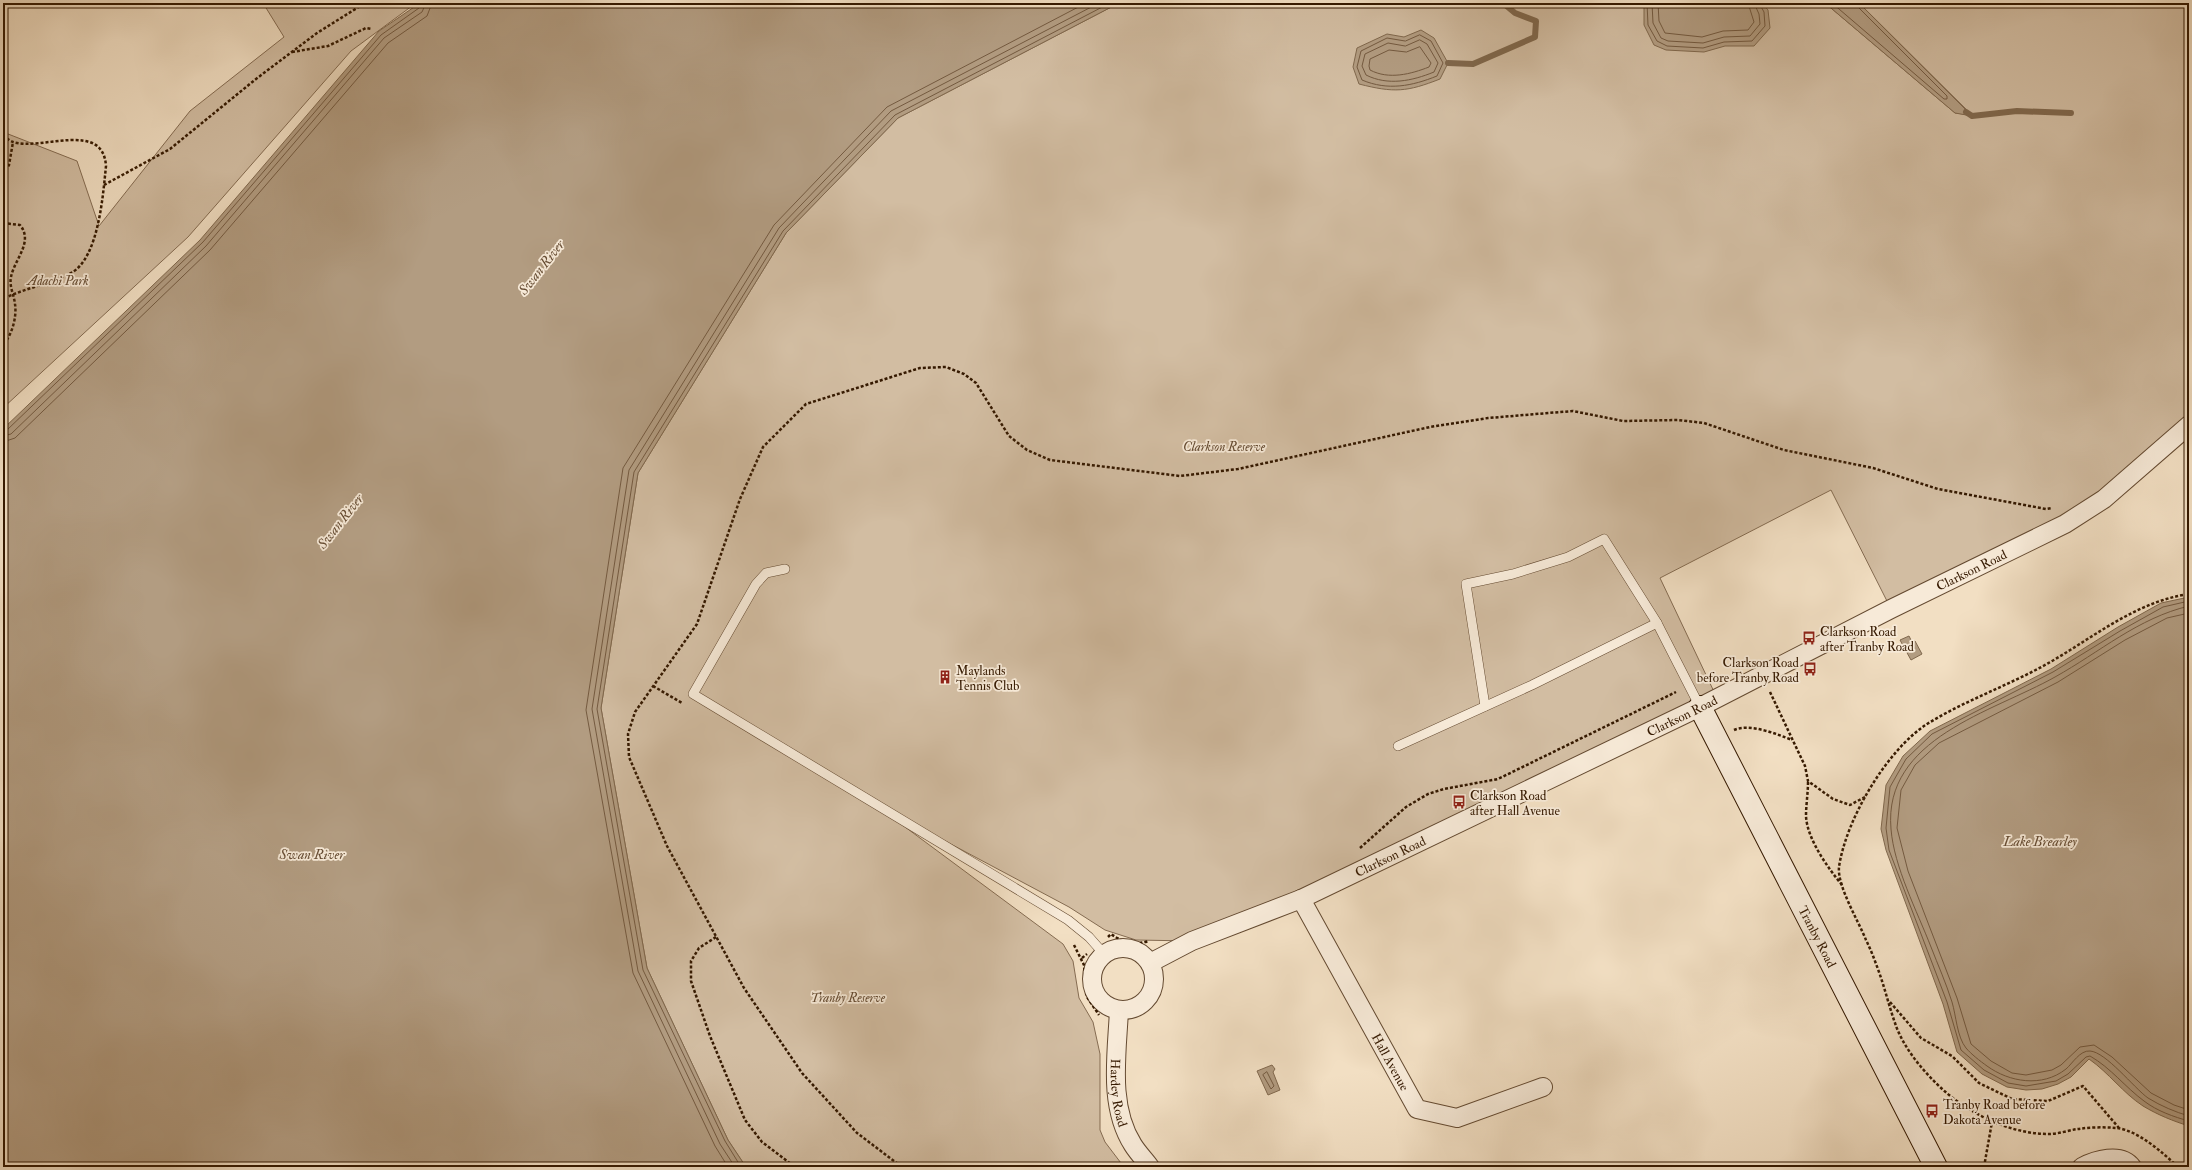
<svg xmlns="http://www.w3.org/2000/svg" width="2192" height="1170" font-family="'IM FELL Double Pica',serif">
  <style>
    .green { fill: #d2bda2; stroke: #846b51 }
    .water { fill: #b29c81; stroke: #80684d }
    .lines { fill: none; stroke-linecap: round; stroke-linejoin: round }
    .shore { stroke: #745a40; stroke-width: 1 }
    .stream { stroke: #80684d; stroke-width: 6 }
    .lane-casing { stroke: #644a31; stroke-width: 10 }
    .street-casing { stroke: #644a31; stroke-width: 20 }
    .secondary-casing { stroke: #351900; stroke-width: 24 }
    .path { stroke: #351900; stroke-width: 2.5; stroke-dasharray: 3 2; stroke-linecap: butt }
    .lane { stroke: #f7ead8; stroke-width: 9 }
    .street { stroke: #f7ead8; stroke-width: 18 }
    .secondary { stroke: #f7ead8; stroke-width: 22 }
    .labels { text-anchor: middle; stroke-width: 3.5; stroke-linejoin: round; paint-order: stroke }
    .park-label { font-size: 13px; font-style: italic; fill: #644a31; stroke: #f7ead8 }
    .street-label { font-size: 13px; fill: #351900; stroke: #f7ead8 }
    .poi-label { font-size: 13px; fill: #351900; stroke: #f7ead8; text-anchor: start }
    .water-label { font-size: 14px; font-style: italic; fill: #674d34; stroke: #f7ead8 }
  </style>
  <rect width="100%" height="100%" fill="#f2dfc3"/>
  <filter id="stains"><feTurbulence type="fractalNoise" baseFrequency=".005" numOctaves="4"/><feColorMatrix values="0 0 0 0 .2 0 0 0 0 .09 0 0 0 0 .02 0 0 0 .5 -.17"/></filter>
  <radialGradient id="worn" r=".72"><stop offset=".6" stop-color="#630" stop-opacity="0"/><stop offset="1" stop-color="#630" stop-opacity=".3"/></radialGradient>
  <g class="green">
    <path d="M263 3H416L351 51 188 237 3 408V132L77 161 99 226 190 111 284 37Z"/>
    <path d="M1119 3H1825L1955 113 1972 115 1859 3H2189V421L2102 498 1891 609 1831 490 1660 578 1717 698 1192 941 1136 940 1105 930 1069 907 870 801 1063 944 1073 961 1079 998 1093 1022 1100 1054V1130L1105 1142 1124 1167H746L728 1140 647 968 601 708 638 473 786 233 898 118Z"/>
  </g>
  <g class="water">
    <path d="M420 3H1119L898 118 786 233 638 473 601 708 647 968 728 1140 746 1167H3V429L200 240 379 31Z"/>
    <path d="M1762 3 1768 10 1770 28 1754 46H1725L1704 52 1666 50 1654 45 1644 25V3Z"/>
    <path d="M1825 3H1859L1972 116 1955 113Z"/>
    <path d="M1421 30 1434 38 1448 63 1440 79C1407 92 1394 93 1359 84L1353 67 1357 48 1387 34 1404 37Z"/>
    <path d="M2189 597V1126C2173 1121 2158 1115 2143 1106 2123 1093 2109 1073 2089 1059L2071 1077 2058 1084 2042 1089 2026 1090 2007 1087 1982 1074 1957 1052 1943 1004 1886 850 1881 829 1886 785 1903 756 1930 731 2051 669 2118 627 2161 603Z"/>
    <path d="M1909 636 1912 642 1915 641 1922 654 1911 660 1900 640Z"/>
    <path d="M1272 1065 1275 1069 1273 1072 1280 1090 1268 1095 1257 1071Z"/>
  </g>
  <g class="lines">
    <g class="shore">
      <path d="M1647 3 1648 25 1657 41 1667 46 1703 48 1724 42 1752 41 1765 26 1764 12 1759 3"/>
      <path d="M1652 3 1653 23 1661 38 1668 41 1703 43 1724 37 1750 36 1760 24 1759 14 1754 3"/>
      <path d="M1658 3 1659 21 1665 33 1702 37 1723 31 1748 30 1754 22 1748 3"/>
      <path d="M1832 3 1944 99H1947V96L1858 7 1857 3"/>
      <path d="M1420 35 1431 41 1443 63 1437 76C1412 86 1388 91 1362 80L1357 67 1361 51 1387 38 1405 41Z"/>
      <path d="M1420 40 1427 44 1438 63 1434 72C1412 81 1388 86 1366 75L1362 66 1365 54 1388 43 1405 46Z"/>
      <path d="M1420 47 1431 63 1429 67C1411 74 1389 80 1370 70L1369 66 1370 59 1389 50 1406 52Z"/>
      <path d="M3 431 7 430 203 242 381 35 419 8 421 3"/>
      <path d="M3 436 11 434 206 246 384 38 422 12 426 3"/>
      <path d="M3 442 15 438 210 250 388 43 427 16 432 3"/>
      <path d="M2189 601 2163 607 2120 631 2053 672 1932 734 1906 759 1890 787 1886 828 1889 850 1947 1002 1961 1050 1984 1070 2008 1083 2026 1086 2056 1081 2068 1074 2086 1057 2090 1056C2111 1068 2125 1087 2144 1101 2157 1111 2174 1117 2189 1121"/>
      <path d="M2189 606C2138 618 2100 652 2055 677 1993 712 1883 738 1891 829 1894 867 1917 911 1931 947 1938 965 1946 983 1952 1002 1956 1015 1957 1037 1966 1048 1971 1054 1980 1061 1987 1066 2009 1082 2042 1088 2066 1069 2072 1064 2080 1050 2090 1051 2106 1052 2134 1088 2148 1098 2161 1106 2175 1112 2189 1116"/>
      <path d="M2189 613 2167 618 2125 640 2058 682 1939 743 1915 765 1901 790 1897 828 1908 871 1957 998 1971 1044 1991 1061 2012 1073 2026 1075 2052 1070 2061 1065 2080 1047 2094 1045 2112 1057 2151 1093 2174 1105 2189 1110"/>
      <path d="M1267 1072 1274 1086 1271 1089 1263 1075Z"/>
      <path d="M728 1167 715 1146 633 973 586 710 623 468 774 225 887 107 1086 3"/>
      <path d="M735 1167 720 1144 638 971 592 709 629 470 779 228 891 111 1099 3"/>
      <path d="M741 1167 725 1141 643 970 597 709 634 472 783 231 895 115 1110 3"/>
    </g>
    <g class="stream">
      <path d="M1448 63 1473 64 1535 37 1536 21 1515 13 1503 3"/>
      <path d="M1966 112 1972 116 2017 111 2071 113"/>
    </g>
    <g class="lane-casing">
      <g id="lane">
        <path d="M785 569 766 573 756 584 693 694 1068 920 1089 937 1104 954"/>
        <path d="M1485 706 1466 584 1513 574 1568 557 1604 539 1657 623"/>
        <path d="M1398 746 1532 685 1657 623 1700 707"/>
      </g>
    </g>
    <g class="street-casing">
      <g id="street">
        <path id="s1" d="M1301 899 1417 1109 1457 1118 1543 1087"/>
        <circle cx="1123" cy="979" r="31"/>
        <path id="s2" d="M1150 963 1192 941 1301 899 1700 707 1891 609 2065 524 2104 499 2189 425"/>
        <path id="s3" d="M1119 1010C1117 1054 1108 1106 1133 1145 1138 1153 1145 1160 1150 1167"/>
        <path d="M2082 1167C2095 1160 2121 1152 2132 1167"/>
      </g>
    </g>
    <g class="secondary-casing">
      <g id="secondary">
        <path id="s4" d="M1700 707 1936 1167"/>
      </g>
    </g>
    <g class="path">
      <path d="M3 14 10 3"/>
      <path d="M292 52 328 46 366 28 372 29"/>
      <path d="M3 135C6 138 10 141 13 142 42 151 103 120 106 166 103 194 99 258 71 273 50 284 25 288 3 299"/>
      <path d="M3 175 9 165 13 142"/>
      <path d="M104 185 170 149 256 79 317 33 365 3"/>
      <path d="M3 223 20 225C34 242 14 260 11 277 9 286 14 295 15 304 17 317 12 335 3 345"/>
      <path d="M1701 682 1715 676"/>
      <path d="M653 686 682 703"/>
      <path d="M1770 692 1805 766 1808 781 1833 799 1850 805 1865 797"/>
      <path d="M1734 730C1750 723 1777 734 1792 740"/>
      <path d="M1808 782C1808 793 1806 805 1806 816 1807 839 1828 868 1842 885"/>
      <path d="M1360 848 1406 807 1428 794 1444 789 1498 779 1676 692"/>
      <path d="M716 937 699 948 691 961V981L710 1036 745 1120 762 1142 795 1167"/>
      <path d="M1108 937 1111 934C1125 944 1134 945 1149 941"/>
      <path d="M1074 945 1084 965 1087 997 1099 1015"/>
      <path d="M1082 958 1087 954"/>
      <path d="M1890 1002 1921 1038 1952 1056 1979 1083 2012 1099 2048 1101 2083 1086 2119 1128"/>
      <path d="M902 1167 857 1133 802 1073 744 988 667 846 629 757 628 734 635 712 697 624 740 499 763 447 806 404 920 368 946 367 964 374 976 383 1009 436 1027 450 1050 460 1180 476 1238 469 1430 427 1488 418 1573 411 1623 421 1678 420 1704 423 1784 450 1873 468 1938 489 2046 509 2052 508"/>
      <path d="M1984 1167 1992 1122"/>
      <path d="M2178 1167C2163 1153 2139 1131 2117 1128 2105 1127 2090 1127 2078 1129 2069 1130 2059 1134 2049 1134 2015 1134 1981 1119 1954 1099 1931 1081 1904 1051 1895 1023 1889 1006 1885 989 1879 972 1875 961 1871 950 1866 940 1859 922 1837 886 1839 867 1846 819 1887 750 1927 724 1964 701 2007 686 2045 665 2092 639 2134 602 2189 594"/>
    </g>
    <use href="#lane" class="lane"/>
    <use href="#street" class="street"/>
    <use href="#secondary" class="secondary"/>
  </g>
  <defs>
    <g id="bus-bare" transform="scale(1.08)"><path d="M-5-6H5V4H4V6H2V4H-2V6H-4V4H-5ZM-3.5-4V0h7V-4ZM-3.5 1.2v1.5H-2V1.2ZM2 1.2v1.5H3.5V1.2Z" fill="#8f2418" stroke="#f7ead8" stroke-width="2.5" paint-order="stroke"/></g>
    <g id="building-bare" transform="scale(1.08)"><path d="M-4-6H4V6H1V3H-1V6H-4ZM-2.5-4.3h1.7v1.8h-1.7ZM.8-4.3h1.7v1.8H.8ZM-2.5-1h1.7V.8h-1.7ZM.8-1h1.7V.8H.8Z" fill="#8f2418" stroke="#f7ead8" stroke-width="2.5" paint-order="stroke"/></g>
  </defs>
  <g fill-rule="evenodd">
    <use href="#bus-bare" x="1809" y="638"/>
    <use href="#bus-bare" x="1810" y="669"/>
    <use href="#building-bare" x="945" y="677"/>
    <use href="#bus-bare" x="1459" y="802"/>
    <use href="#bus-bare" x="1932" y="1111"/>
  </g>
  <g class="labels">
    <g class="park-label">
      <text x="58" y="285">Adachi Park</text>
      <text x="1224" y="451">Clarkson Reserve</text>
      <text x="848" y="1002">Tranby Reserve</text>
    </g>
    <g class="street-label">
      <text dy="5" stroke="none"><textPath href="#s2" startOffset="911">Clarkson Road</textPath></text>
      <text dy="5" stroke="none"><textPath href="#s2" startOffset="587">Clarkson Road</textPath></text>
      <text dy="5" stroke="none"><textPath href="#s2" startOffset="263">Clarkson Road</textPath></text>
      <text dy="5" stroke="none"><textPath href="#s4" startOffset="258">Tranby Road</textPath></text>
      <text dy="5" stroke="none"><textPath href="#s1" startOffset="186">Hall Avenue</textPath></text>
      <text dy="5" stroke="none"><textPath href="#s3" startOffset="83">Hardey Road</textPath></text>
    </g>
    <g class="poi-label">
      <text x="1820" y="636">Clarkson Road<tspan x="1820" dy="15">after Tranby Road</tspan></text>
      <text x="1799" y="667" text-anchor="end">Clarkson Road<tspan x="1799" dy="15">before Tranby Road</tspan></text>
      <text x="956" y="675">Maylands<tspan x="956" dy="15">Tennis Club</tspan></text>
      <text x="1470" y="800">Clarkson Road<tspan x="1470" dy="15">after Hall Avenue</tspan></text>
      <text x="1943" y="1109">Tranby Road before<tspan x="1943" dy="15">Dakota Avenue</tspan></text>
    </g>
    <g class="water-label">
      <text transform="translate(541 267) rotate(-52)" y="5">Swan River</text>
      <text transform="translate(340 521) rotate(-52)" y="5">Swan River</text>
      <text x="2040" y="846">Lake Brearley</text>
      <text x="312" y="859">Swan River</text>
    </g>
  </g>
  <rect width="2192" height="1170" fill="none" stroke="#f2dfc3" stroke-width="16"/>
  <rect x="4" y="4" width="2184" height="1162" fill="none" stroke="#351900" stroke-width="2"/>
  <rect x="8" y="8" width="2176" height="1154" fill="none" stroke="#351900"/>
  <rect width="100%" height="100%" filter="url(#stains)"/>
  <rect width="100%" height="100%" fill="url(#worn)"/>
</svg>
